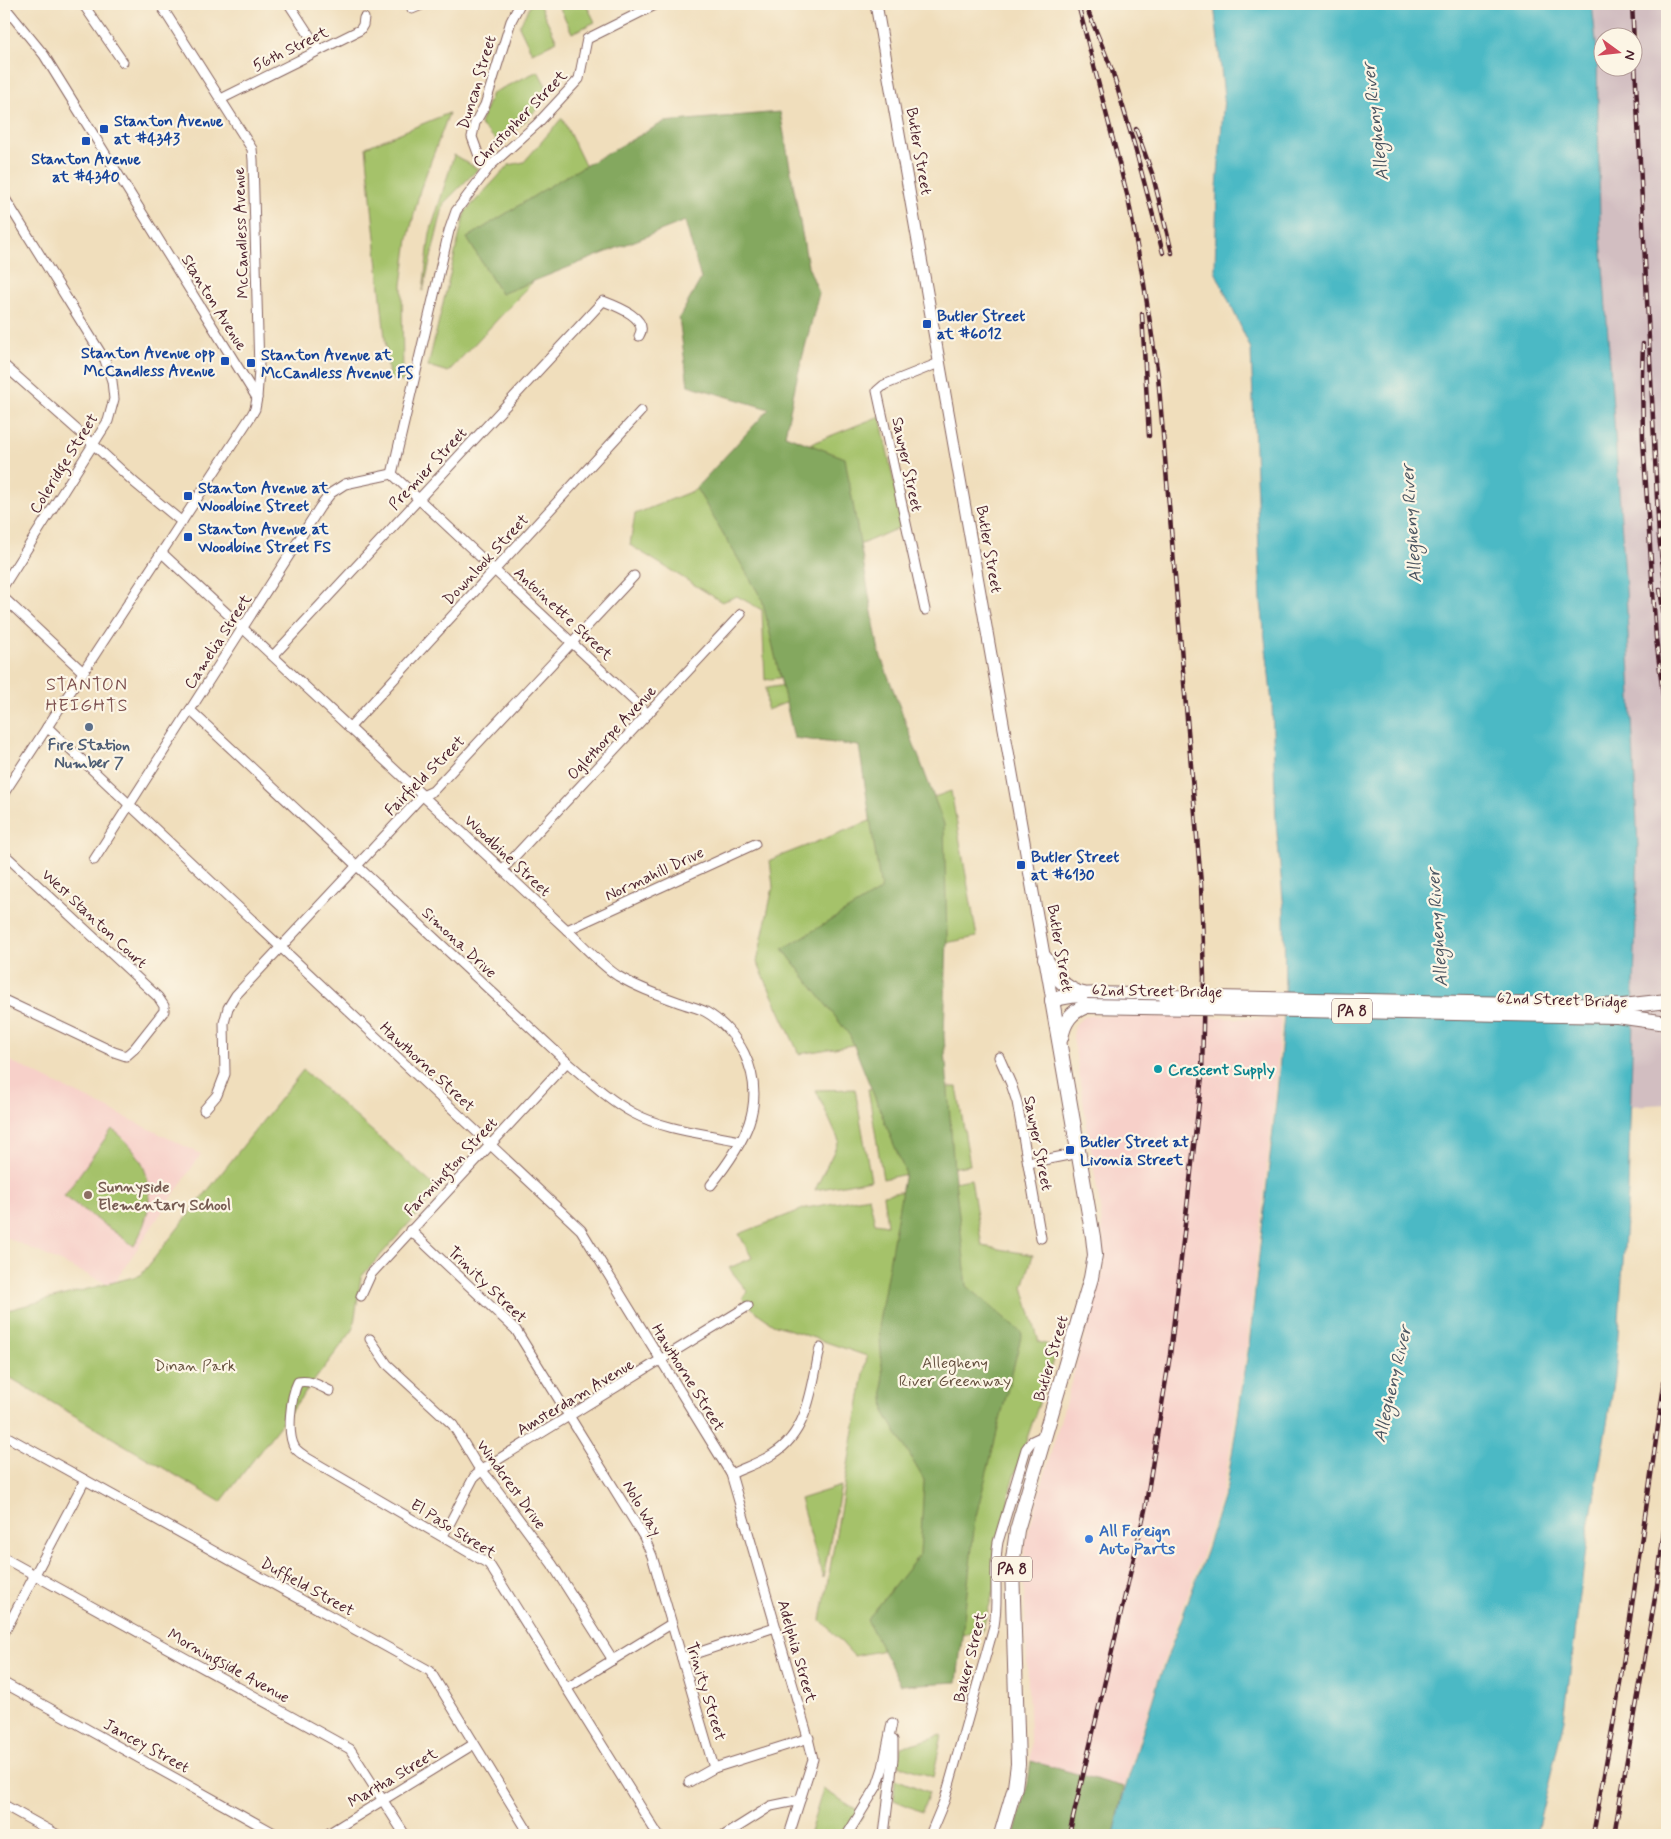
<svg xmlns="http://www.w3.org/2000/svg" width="1671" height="1839" font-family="Mynerve,sans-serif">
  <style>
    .built { fill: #f7d0c9 }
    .industrial { fill: #d2bec1; fill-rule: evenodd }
    .green { fill: #a5c26a; stroke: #78704a }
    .forest { fill: #84a85e; stroke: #676444 }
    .water { fill: #4cb9c5; stroke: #4b6c78 }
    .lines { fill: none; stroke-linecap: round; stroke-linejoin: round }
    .minor-casing { stroke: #84625e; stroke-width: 11 }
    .major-casing { stroke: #84625e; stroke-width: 13 }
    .highway-casing { stroke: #84625e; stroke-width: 16 }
    .minor { stroke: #fff; stroke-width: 9 }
    .major { stroke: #fff; stroke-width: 11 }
    .highway { stroke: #fff; stroke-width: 14 }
    .rail-casing { stroke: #4a1f2b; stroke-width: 4.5 }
    .rail { stroke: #fcf5e5; stroke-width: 2.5; stroke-dasharray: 8; stroke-linecap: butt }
    .highway-bridge-casing { stroke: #84625e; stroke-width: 16; stroke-linecap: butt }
    .highway-bridge { stroke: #fff; stroke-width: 14 }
    .transit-dot { fill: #1a4fb4; stroke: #fcf5e5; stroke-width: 2 }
    .service-dot { fill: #5c6f8a; stroke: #fcf5e5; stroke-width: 2 }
    .culture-dot { fill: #0f9aa8; stroke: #fcf5e5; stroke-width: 2 }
    .education-dot { fill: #8d6e63; stroke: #fcf5e5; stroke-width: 2 }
    .shop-dot { fill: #3f7fe0; stroke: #fcf5e5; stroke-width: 2 }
    .labels { text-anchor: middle; stroke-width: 4.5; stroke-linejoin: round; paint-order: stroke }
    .shield { fill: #fcf5e5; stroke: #7f5f63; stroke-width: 1 }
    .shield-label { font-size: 15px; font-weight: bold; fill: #4a1f2b }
    .street-label { font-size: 16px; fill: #4a1f2b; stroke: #fcf5e5 }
    .transit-label { font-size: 16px; font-weight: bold; fill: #164399; stroke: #fcf5e5; text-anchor: start }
    .service-label { font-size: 16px; font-weight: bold; fill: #4e5e75; stroke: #fcf5e5 }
    .culture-label { font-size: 16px; font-weight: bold; fill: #0d838f; stroke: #fcf5e5; text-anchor: start }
    .education-label { font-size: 16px; font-weight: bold; fill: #785e54; stroke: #fcf5e5; text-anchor: start }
    .park-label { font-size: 16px; fill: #65503e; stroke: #fcf5e5 }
    .shop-label { font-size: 16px; font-weight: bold; fill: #366cbe; stroke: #fcf5e5; text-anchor: start }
    .water-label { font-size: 18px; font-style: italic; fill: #4b5561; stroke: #fcf5e5 }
    .neighbourhood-label { font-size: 18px; letter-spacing: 1px; fill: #7d504f; stroke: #fcf5e5 }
  </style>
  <rect width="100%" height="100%" fill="#fcf5e5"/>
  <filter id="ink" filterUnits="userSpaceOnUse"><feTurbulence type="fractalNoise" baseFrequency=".02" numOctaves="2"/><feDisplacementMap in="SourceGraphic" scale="10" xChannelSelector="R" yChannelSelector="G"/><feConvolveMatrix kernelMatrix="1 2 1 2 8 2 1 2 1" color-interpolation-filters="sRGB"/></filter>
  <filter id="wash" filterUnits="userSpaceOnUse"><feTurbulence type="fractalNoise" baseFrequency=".0096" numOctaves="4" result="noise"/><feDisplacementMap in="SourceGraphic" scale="20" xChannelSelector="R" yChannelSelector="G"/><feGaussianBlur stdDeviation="1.12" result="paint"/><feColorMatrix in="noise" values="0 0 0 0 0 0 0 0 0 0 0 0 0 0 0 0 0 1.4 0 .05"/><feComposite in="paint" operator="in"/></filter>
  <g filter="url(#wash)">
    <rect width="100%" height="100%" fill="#f0debc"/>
    <g class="built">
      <path d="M1097 1015 1281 1019 1275 1094 1247 1346 1227 1468 1222 1494 1200 1562 1160 1671 1124 1787 1031 1761 1023 1565 1026 1540 1104 1268 1101 1214 1073 1037 1075 1025 1083 1017Z"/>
      <path d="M4 1058 201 1154 112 1286 4 1236Z"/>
    </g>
    <path class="industrial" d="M1592 4H1667V1104L1630 1106 1638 847 1626 590 1600 223 1597 51ZM1604 38H1634V68H1604Z"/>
    <g class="green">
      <path d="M531 4H539L557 41 532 53 519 26Z"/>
      <path d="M558 4H586L595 22 572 33Z"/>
      <path d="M538 71 551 95 501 145 480 124 492 93Z"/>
      <path d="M449 113 420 190 408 239 402 285 403 382 389 379 366 147Z"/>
      <path d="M562 118 597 190 563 250 448 372 428 366 465 212 509 165 524 162Z"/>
      <path d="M454 155 478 169 444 203 423 291 430 233Z"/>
      <path d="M880 416 903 526 850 549 811 673 765 680 762 610 737 596 722 602 630 545 635 514Z"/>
      <path d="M812 681 814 692 767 710 766 688Z"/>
      <path d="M951 791 977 937 940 944 915 804Z"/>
      <path d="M903 808 941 1030 799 1054 757 962 773 887 770 860Z"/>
      <path d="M303 1070 439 1190 361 1277 353 1330 221 1502 4 1374V1311L141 1275Z"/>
      <path d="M957 1087 970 1165 932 1171 918 1088Z"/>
      <path d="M906 1088 921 1171 883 1179 868 1089Z"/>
      <path d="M855 1089 871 1180 815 1190 839 1141 816 1090Z"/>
      <path d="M112 1129C154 1160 159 1202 134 1246L64 1196Z"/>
      <path d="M971 1179 982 1246 1033 1255 1023 1287 1039 1342 1058 1348 1011 1485 994 1590 982 1631 854 1656 821 1620 867 1356 773 1324 756 1312 742 1298 748 1292 729 1268 752 1258 739 1234 806 1208 869 1197 875 1223 887 1225 883 1195Z"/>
      <path d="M841 1486 823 1578 800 1499Z"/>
      <path d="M942 1735 933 1777 899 1765 901 1747Z"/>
      <path d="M895 1779 929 1792 922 1812 894 1800Z"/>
      <path d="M823 1789 864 1814 850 1835H816L810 1832Z"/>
    </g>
    <g class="forest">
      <path d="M780 112 808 266 819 293 796 382 785 435 845 458 879 652 944 824 947 937 944 1036 954 1171 967 1286 1022 1333 975 1520 957 1682 901 1685 867 1620 920 1554 924 1480 885 1413 879 1322 905 1172 850 1036 783 949 881 890 859 746 794 738 762 599 696 488 769 409 688 385 679 318 701 279 685 221 501 294 467 238 561 179 664 122Z"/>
      <path d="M1031 1761 1124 1787 1114 1835H1014L1028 1783Z"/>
    </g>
    <path class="water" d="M1214 4H1592L1597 51 1600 223 1626 590 1638 847 1628 1192 1615 1377 1588 1533 1564 1720 1536 1835H1114L1123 1796 1159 1679 1202 1564 1227 1486 1249 1346 1277 1094 1285 1004 1284 910 1276 822 1272 703 1261 602 1251 349 1215 271 1217 188 1224 97Z"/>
  </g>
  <g filter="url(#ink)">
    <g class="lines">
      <g class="minor-casing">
        <g id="minor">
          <path d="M83 4 123 62"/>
          <path d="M160 4 252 149 253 160 259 369 257 398"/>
          <path d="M289 4 319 50"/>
          <path d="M4 6 44 55 257 398 255 409 251 416 4 793"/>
          <path d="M412 9 424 4"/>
          <path d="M221 99 360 30 363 25 364 18"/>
          <path d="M490 166 479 156 472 137 475 123 485 105 511 21 520 4"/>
          <path d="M4 197 105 360 112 381 114 399 108 421 4 585"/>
          <path d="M4 365 93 444 135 483 182 522"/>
          <path d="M392 474 449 231 456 211 490 166 537 124 579 79 587 39 657 4"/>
          <path d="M392 474 648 714"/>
          <path d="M162 553 567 930C582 944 601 965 618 976 638 988 659 995 681 1003 689 1006 699 1008 706 1012 722 1021 736 1037 744 1053 769 1104 743 1145 711 1185"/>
          <path d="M4 598 83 672"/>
          <path d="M925 610 877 391 884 385 939 363"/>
          <path d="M273 656 603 301C616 306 650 318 639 336"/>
          <path d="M190 710 567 1062C588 1080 609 1100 633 1113 667 1131 704 1133 740 1141"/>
          <path d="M47 727 581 1230 731 1474 807 1734 813 1759 789 1835"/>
          <path d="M349 728 641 411"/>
          <path d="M4 854 158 997 164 1006V1011L134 1049 126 1056 114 1052 4 1000"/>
          <path d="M94 860 320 507 331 493 345 484 392 474"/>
          <path d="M502 870 741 614"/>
          <path d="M567 930 755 844"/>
          <path d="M999 1057 1011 1084 1017 1102 1041 1238"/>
          <path d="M204 1110 217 1095 225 1074 224 1023 228 1008 236 995 422 796 433 791 634 576"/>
          <path d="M1028 1163 1079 1153"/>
          <path d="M410 1230 516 1330 644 1537 652 1556 714 1768"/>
          <path d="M361 1296 371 1274 567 1062"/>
          <path d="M370 1339 387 1364 453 1425 477 1465 489 1479 552 1564 613 1660"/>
          <path d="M330 1391C318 1385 311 1380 298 1382 291 1396 286 1434 295 1448 298 1452 304 1455 307 1458L489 1564 658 1835"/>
          <path d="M4 1435 430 1671 530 1835"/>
          <path d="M731 1474C745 1467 760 1463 773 1454 809 1432 812 1385 820 1348"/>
          <path d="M443 1536 474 1477 486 1467 748 1306"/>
          <path d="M4 1558 350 1749 405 1835"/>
          <path d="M4 1633 85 1480"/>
          <path d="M682 1658 775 1627"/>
          <path d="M4 1683 274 1833 275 1835"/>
          <path d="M567 1688 671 1624"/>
          <path d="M689 1782 714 1768 809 1738"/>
          <path d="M4 1805 58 1835"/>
          <path d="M326 1835 474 1744"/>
          <path d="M725 1835 771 1806 800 1800"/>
          <path d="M847 1835 877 1786 883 1768 892 1723"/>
          <path d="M884 1835 893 1759V1740"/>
          <path d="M930 1835 945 1799 994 1626C999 1598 993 1569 998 1542L1026 1449 1032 1441 1045 1435"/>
        </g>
      </g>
      <g class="major-casing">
        <path id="major" d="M876 4 1052 1000"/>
      </g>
      <g class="highway-casing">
        <g id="highway">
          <path d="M1045 958C1054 975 1064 989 1083 994"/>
          <path d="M1052 1000C1088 990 1129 996 1166 997"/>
          <path d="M1623 1006 1667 1001"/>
          <path d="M1617 1016 1667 1023"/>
          <path d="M1061 1038C1064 1022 1071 1011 1087 1006"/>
          <path d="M1001 1835 1015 1787 1018 1764 1012 1566 1017 1530 1091 1278 1095 1255 1093 1237 1052 1000"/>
        </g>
      </g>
      <use href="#minor" class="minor"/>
      <use href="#major" class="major"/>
      <use href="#highway" class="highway"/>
      <g class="rail-casing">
        <g id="rail">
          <path d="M1085 4 1112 70 1134 144 1163 253"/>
          <path d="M1632 4 1659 537 1667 597"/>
          <path d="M1136 129 1153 176 1172 253"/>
          <path d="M1142 314 1149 436"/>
          <path d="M1643 344 1642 375 1643 439 1656 638 1667 727"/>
          <path d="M1660 589 1667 639"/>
          <path d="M1069 1835 1145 1510 1170 1355 1202 1076 1204 978 1201 884 1158 375 1144 284 1128 198 1078 4"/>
          <path d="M1593 1835 1615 1714 1629 1626 1664 1385 1667 1335"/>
          <path d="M1614 1835 1657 1586 1667 1507"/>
        </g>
      </g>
      <use href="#rail" class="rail"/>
      <g class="highway-bridge-casing">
        <g id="highway-bridge">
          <path d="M1166 997 1623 1006"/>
          <path d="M1087 1006 1617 1016"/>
        </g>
      </g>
      <use href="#highway-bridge" class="highway-bridge"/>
    </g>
  </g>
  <g class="transit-dot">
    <rect x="99" y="124" width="10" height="10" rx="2.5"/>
    <rect x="81" y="136" width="10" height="10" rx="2.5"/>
    <rect x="922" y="319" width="10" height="10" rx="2.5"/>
    <rect x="220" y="356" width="10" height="10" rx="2.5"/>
    <rect x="246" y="358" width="10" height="10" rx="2.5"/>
    <rect x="183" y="491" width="10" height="10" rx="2.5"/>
    <rect x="183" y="532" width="10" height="10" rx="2.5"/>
    <rect x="1016" y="860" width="10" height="10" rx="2.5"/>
    <rect x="1065" y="1145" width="10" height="10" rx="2.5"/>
  </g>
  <circle class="service-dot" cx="89" cy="727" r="5"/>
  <circle class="culture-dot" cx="1158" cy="1069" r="5"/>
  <circle class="education-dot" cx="88" cy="1195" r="5"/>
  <circle class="shop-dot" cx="1089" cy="1539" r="5"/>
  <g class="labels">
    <g class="shield">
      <rect x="1332" y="998.5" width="40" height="25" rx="4"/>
      <rect x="992" y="1556.5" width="40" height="25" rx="4"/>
    </g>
    <g class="shield-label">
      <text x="1352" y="1016">PA 8</text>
      <text x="1012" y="1574">PA 8</text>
    </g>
    <g class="street-label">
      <text transform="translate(290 48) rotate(-26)" y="6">56th Street</text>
      <text transform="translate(476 82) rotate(-73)" y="6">Duncan Street</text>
      <text transform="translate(519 118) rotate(-46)" y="6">Christopher Street</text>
      <text transform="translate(920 151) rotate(80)" y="6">Butler Street</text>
      <text transform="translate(240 233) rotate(-92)" y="6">McCandless Avenue</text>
      <text transform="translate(215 302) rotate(58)" y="6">Stanton Avenue</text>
      <text transform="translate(63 463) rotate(-58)" y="6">Coleridge Street</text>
      <text transform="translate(908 464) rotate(78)" y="6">Sawyer Street</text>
      <text transform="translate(427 468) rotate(-47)" y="6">Premier Street</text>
      <text transform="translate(990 549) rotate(80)" y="6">Butler Street</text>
      <text transform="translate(485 559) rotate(-47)" y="6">Downlook Street</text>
      <text transform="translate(564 613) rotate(43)" y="6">Antoinette Street</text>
      <text transform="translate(217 641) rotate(-57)" y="6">Camelia Street</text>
      <text transform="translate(611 732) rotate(-47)" y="6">Oglethorpe Avenue</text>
      <text transform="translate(424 775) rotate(-45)" y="6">Fairfield Street</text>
      <text transform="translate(508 855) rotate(43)" y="6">Woodbine Street</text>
      <text transform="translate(654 873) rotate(-25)" y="6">Normahill Drive</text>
      <text transform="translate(95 918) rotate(43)" y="6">West Stanton Court</text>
      <text transform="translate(460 942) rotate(43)" y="6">Simona Drive</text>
      <text transform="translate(1061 948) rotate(80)" y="6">Butler Street</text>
      <text transform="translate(1157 990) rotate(1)" y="6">62nd Street Bridge</text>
      <text transform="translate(1562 999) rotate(2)" y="6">62nd Street Bridge</text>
      <text transform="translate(428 1066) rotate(43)" y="6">Hawthorne Street</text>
      <text transform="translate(1039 1143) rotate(79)" y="6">Sawyer Street</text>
      <text transform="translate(450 1166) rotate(-47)" y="6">Farmington Street</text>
      <text transform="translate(488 1284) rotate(44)" y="6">Trinity Street</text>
      <text transform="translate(1050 1358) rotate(-74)" y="6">Butler Street</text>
      <text transform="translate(689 1377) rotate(58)" y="6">Hawthorne Street</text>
      <text transform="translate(575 1396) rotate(-31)" y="6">Amsterdam Avenue</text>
      <text transform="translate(512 1484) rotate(54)" y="6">Windcrest Drive</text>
      <text transform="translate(643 1508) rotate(60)" y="6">Nolo Way</text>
      <text transform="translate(454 1528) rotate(32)" y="6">El Paso Street</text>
      <text transform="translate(308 1586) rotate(29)" y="6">Duffield Street</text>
      <text transform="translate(798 1651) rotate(74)" y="6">Adelphia Street</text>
      <text transform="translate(969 1657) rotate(-76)" y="6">Baker Street</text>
      <text transform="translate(229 1665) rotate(29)" y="6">Morningside Avenue</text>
      <text transform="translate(707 1691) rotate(73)" y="6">Trinity Street</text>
      <text transform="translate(147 1745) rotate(29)" y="6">Jancey Street</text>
      <text transform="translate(392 1777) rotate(-31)" y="6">Martha Street</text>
    </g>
    <g class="transit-label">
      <text x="114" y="126">Stanton Avenue<tspan x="114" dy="18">at #4343</tspan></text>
      <text x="86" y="164" text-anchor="middle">Stanton Avenue<tspan x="86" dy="18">at #4340</tspan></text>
      <text x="937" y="321">Butler Street<tspan x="937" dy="18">at #6012</tspan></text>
      <text x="215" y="358" text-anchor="end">Stanton Avenue opp<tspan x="215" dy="18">McCandless Avenue</tspan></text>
      <text x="261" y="360">Stanton Avenue at<tspan x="261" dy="18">McCandless Avenue FS</tspan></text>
      <text x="198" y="493">Stanton Avenue at<tspan x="198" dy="18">Woodbine Street</tspan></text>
      <text x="198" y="534">Stanton Avenue at<tspan x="198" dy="18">Woodbine Street FS</tspan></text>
      <text x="1031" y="862">Butler Street<tspan x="1031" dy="18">at #6130</tspan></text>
      <text x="1080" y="1147">Butler Street at<tspan x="1080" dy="18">Livonia Street</tspan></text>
    </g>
    <g class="service-label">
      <text x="89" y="750">Fire Station<tspan x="89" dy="18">Number 7</tspan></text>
    </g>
    <g class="culture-label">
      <text x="1168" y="1075">Crescent Supply</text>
    </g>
    <g class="education-label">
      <text x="98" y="1192">Sunnyside<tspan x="98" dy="18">Elementary School</tspan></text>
    </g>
    <g class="park-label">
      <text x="955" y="1368">Allegheny<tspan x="955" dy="18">River Greenway</tspan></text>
      <text x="195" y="1371">Dinan Park</text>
    </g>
    <g class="shop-label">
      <text x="1099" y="1536">All Foreign<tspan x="1099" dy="18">Auto Parts</tspan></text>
    </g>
    <g class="water-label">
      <text transform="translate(1375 122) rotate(-97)" y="6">Allegheny River</text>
      <text transform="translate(1411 524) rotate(-94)" y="6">Allegheny River</text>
      <text transform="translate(1437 928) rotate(-94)" y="6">Allegheny River</text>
      <text transform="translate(1392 1384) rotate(-77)" y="6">Allegheny River</text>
    </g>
    <g class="neighbourhood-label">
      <text x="87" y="690">STANTON<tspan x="87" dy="21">HEIGHTS</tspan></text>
    </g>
  </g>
  <rect width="1671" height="1839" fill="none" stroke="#fcf5e5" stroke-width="20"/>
  <g transform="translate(1618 52) rotate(105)"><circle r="24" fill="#fcf5e5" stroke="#b59f9b"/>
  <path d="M0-4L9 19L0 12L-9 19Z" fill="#d1495b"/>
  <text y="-8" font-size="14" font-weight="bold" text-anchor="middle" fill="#4a1f2b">N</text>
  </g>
</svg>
